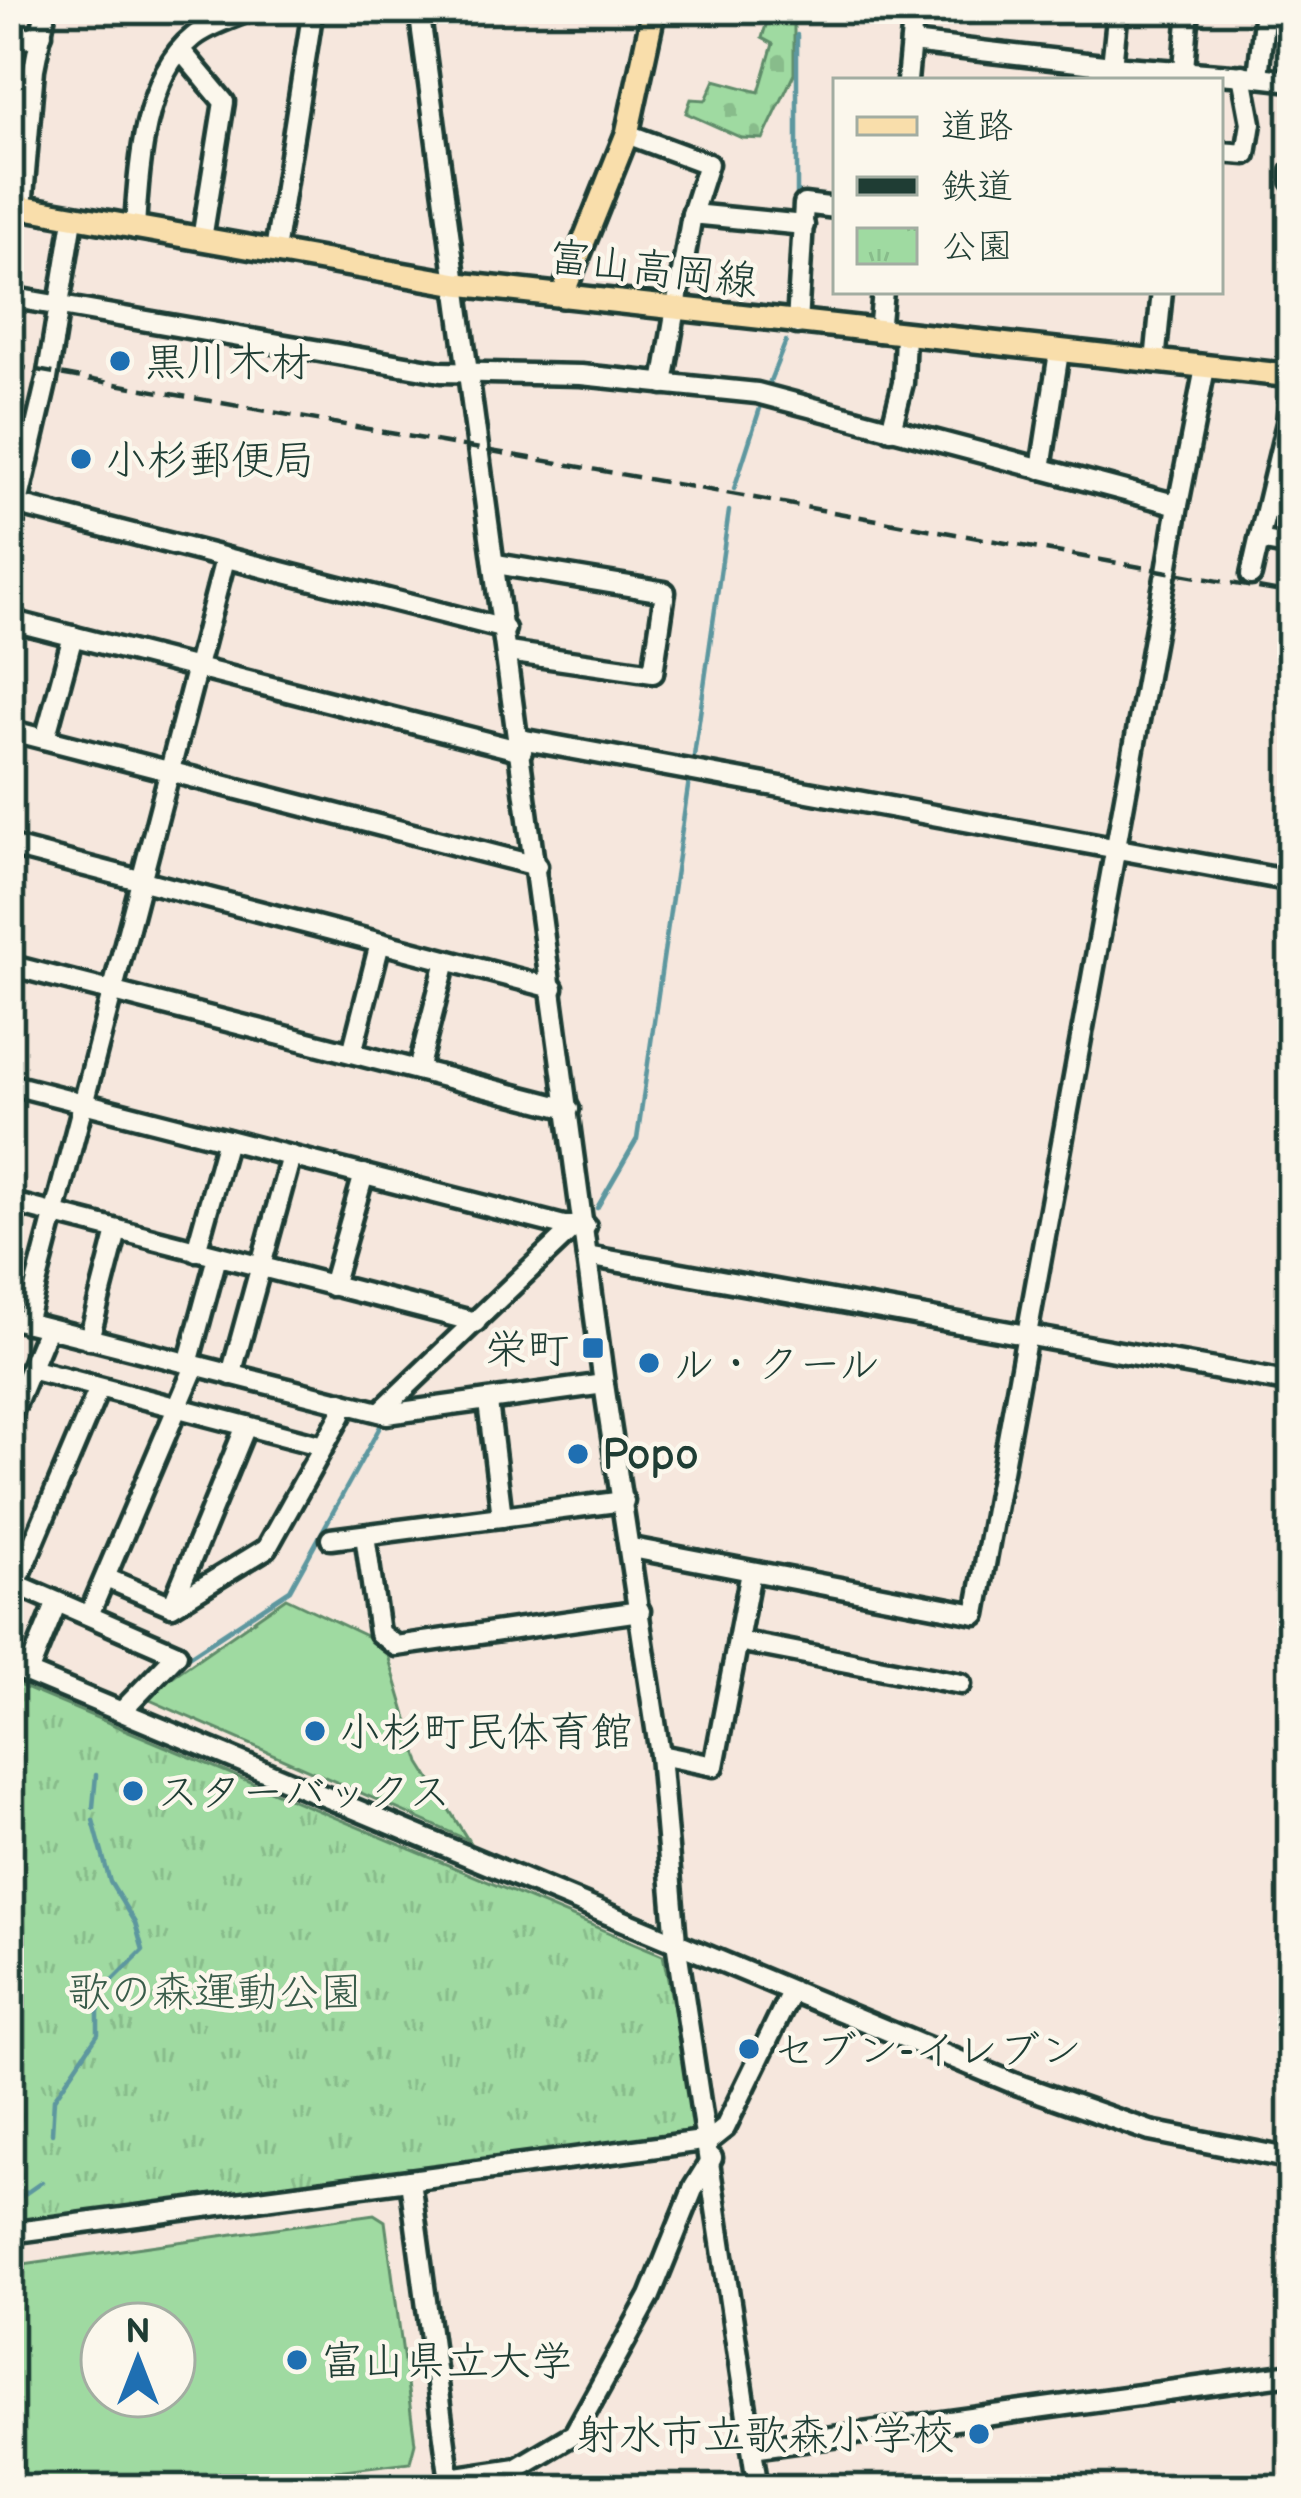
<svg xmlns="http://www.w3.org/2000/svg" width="1301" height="2498" font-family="'Balsamiq Sans','Klee One',sans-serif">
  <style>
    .grass { fill: #9fdaa1; stroke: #5f8c6a; stroke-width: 3; fill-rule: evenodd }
    .cemetery { fill: url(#cemetery-stones); stroke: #5f8c6a; stroke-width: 3 }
    .park { fill: url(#park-tufts); stroke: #5f8c6a; stroke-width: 3 }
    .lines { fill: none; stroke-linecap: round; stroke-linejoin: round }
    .stream { stroke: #5d979f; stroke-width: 4.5 }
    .minor-casing { stroke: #1f3d34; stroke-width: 27 }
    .major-casing { stroke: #1f3d34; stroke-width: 30 }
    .minor { stroke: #fbf7ec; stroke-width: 18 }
    .major { stroke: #f9deab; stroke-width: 21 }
    .rail { stroke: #1f3d34; stroke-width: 4.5; stroke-dasharray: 18 9; stroke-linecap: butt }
    .poi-dot { fill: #1f6fb2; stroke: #fbf7ec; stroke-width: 4.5 }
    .labels { text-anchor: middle; stroke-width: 9; stroke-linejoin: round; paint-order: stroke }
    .street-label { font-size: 42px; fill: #1f3d34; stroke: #fbf7ec }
    .poi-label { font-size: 42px; fill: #1f3d34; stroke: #fbf7ec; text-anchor: start }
    .park-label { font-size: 42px; fill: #395c4a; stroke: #fbf7ec }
  </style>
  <defs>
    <pattern id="cemetery-stones" width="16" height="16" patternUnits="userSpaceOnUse" patternTransform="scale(3)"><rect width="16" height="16" fill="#9fdaa1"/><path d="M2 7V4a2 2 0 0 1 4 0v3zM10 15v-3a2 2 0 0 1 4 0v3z" fill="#88bc8b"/></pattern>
    <pattern id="park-tufts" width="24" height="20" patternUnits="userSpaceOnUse" patternTransform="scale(3)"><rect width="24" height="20" fill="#9fdaa1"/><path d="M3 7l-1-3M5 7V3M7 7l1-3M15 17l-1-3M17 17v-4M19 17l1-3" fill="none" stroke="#88bc8b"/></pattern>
  </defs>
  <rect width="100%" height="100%" fill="#f6e7dd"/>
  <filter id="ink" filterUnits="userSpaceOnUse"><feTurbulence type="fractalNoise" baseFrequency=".00833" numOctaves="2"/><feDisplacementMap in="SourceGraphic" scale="24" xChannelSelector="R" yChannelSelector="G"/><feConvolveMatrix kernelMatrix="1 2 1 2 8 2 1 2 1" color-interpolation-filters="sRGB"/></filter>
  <g filter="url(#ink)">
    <g class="grass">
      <path d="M286 1598 385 1645 420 1763 468 1840 143 1697Z"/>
      <path d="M374 2214 385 2221 415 2443 410 2462 188 2489H39L25 2479 9 2361V2266ZM174 2324V2396H102V2324Z"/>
    </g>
    <path class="cemetery" d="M771 9H786L794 16V74L763 139 742 138 686 113 691 99 706 100 715 80 759 92 773 44 762 38Z"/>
    <path class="park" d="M9 1681 663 1955 699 2133 9 2228Z"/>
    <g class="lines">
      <g class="stream">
        <path d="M797 203V35"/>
        <path d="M766 391 786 341"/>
        <path d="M734 489 762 402"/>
        <path d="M693 763 729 511"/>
        <path d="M597 1208 637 1139 689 780"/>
        <path d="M182 1661 290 1590 381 1425"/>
        <path d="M93 1807 96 1775"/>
        <path d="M52 2133 54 2099 98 2034V2011L108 1985 143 1950 135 1923 110 1882 93 1820"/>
        <path d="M9 2205 42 2182"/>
      </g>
      <g class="minor-casing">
        <g id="minor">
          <path d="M419 9 604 1384 660 1755 676 1942 758 2489"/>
          <path d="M1118 9 1112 66 1258 77 1265 9"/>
          <path d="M9 43 42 34"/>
          <path d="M911 43 1112 66"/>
          <path d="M183 53 224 102 202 239"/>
          <path d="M1258 77 1292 81"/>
          <path d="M907 81 914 9"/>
          <path d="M1183 81 1189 9"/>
          <path d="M627 134 708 164 692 214"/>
          <path d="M1220 152 1246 154 1251 123 1242 75"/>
          <path d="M1292 172V181"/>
          <path d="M22 208 34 69 46 9"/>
          <path d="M135 229C138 168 144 76 193 37 209 24 235 17 253 9"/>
          <path d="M275 251 313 9"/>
          <path d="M9 297 441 372 581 375 757 393 1178 505 1205 368"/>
          <path d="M797 324 804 204 836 208"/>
          <path d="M879 332 883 291"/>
          <path d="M1155 362 1162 291"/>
          <path d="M1292 378 1287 423 1259 540 1292 546"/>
          <path d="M663 384 692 214 804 225"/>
          <path d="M891 430 903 383 905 335"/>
          <path d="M1041 469 1059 352"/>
          <path d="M19 505 505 629"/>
          <path d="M9 542 47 379 73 219"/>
          <path d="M496 564 665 592 653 673 508 652"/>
          <path d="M1167 571 1178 505"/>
          <path d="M1251 575 1259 540"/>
          <path d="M9 620 522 751"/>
          <path d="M9 730 537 866"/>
          <path d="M45 739 73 636"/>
          <path d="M520 739 1292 881"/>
          <path d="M9 846 553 988"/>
          <path d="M9 965 569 1109"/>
          <path d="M352 1053 380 943"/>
          <path d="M418 1070 446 961"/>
          <path d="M9 1084 564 1226H586"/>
          <path d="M9 1202 476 1322"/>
          <path d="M196 1251 227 1140"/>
          <path d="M587 1256 1292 1383"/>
          <path d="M332 1286 364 1174"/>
          <path d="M9 1318 387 1414 604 1384"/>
          <path d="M26 1323 225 559"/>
          <path d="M89 1339 117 1231"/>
          <path d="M188 1364 217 1257"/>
          <path d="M30 1369 323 1446"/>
          <path d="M231 1375 291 1156"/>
          <path d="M488 1402 502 1517"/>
          <path d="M380 1412 574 1227"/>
          <path d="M9 1420 47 1329"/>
          <path d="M365 1535 379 1633 396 1646 640 1611"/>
          <path d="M331 1539 624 1501"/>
          <path d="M632 1548 976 1614 1165 578"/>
          <path d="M106 1578 172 1606 267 1548 341 1415 342 1402"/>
          <path d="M9 1581 177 1654 123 1710"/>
          <path d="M16 1584 99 1388"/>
          <path d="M172 1606 246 1426"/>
          <path d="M89 1615 195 1366"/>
          <path d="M738 1641 961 1684"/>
          <path d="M9 1665 1013 2083 1150 2131 1292 2159"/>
          <path d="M28 1673 57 1602"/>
          <path d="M660 1755 714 1766 751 1572"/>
          <path d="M410 2180 451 2489"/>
          <path d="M9 2233 710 2140 725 2128 791 1992"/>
          <path d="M752 2448 1292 2374"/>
          <path d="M450 2478 517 2468 574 2434 650 2296 694 2187 712 2158"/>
        </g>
      </g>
      <g class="major-casing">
        <g id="major">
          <path d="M9 205 458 284 1292 376"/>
          <path d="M562 296 627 134 654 9"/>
        </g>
      </g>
      <use href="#minor" class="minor"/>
      <use href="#major" class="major"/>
      <path class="rail" d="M9 365 1292 594"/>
    </g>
  </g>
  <g class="poi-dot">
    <circle cx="120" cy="361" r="12"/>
    <circle cx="81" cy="459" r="12"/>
    <rect x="581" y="1336" width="24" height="24" rx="6"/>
    <circle cx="649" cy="1363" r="12"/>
    <circle cx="578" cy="1454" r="12"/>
    <circle cx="315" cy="1731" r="12"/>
    <circle cx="133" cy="1791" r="12"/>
    <circle cx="749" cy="2049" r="12"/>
    <circle cx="297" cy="2360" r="12"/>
    <circle cx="979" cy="2434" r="12"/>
  </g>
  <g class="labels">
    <g class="street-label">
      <text transform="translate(653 268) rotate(7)" y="15">富山高岡線</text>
    </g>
    <g class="poi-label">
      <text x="144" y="376">黒川木材</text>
      <text x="105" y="474">小杉郵便局</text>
      <text x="569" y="1363" text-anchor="end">栄町</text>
      <text x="673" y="1378">ル・クール</text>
      <text x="602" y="1469">Popo</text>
      <text x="339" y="1746">小杉町民体育館</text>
      <text x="157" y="1806">スターバックス</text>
      <text x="773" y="2064">セブン-イレブン</text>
      <text x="321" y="2375">富山県立大学</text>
      <text x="955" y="2449" text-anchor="end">射水市立歌森小学校</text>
    </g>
    <g class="park-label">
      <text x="215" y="2006">歌の森運動公園</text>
    </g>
  </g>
  <rect width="1301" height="2498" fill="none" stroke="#fbf7ec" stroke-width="48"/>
  <rect x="24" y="24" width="1253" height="2450" fill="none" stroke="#1f3d34" stroke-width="4.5" filter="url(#ink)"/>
  <rect x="833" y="78" width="390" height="216" fill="#fbf7ec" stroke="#a3ada2" stroke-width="3"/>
  <rect x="857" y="117" width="60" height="18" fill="#f9deab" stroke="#a3ada2" stroke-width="3"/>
  <text x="941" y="138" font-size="36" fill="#1f3d34">道路</text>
  <rect x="857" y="177" width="60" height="18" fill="#1f3d34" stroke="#a3ada2" stroke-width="3"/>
  <text x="941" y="198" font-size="36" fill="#1f3d34">鉄道</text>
  <rect x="857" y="228" width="60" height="36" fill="url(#park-tufts)" stroke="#a3ada2" stroke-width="3"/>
  <text x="941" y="258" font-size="36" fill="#1f3d34">公園</text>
  <g transform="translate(138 2360)"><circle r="57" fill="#fbf7ec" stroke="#a3ada2" stroke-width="3"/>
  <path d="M0-9L21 45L0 30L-21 45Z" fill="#1f6fb2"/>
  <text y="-18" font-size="33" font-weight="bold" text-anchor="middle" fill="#1f3d34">N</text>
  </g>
</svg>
